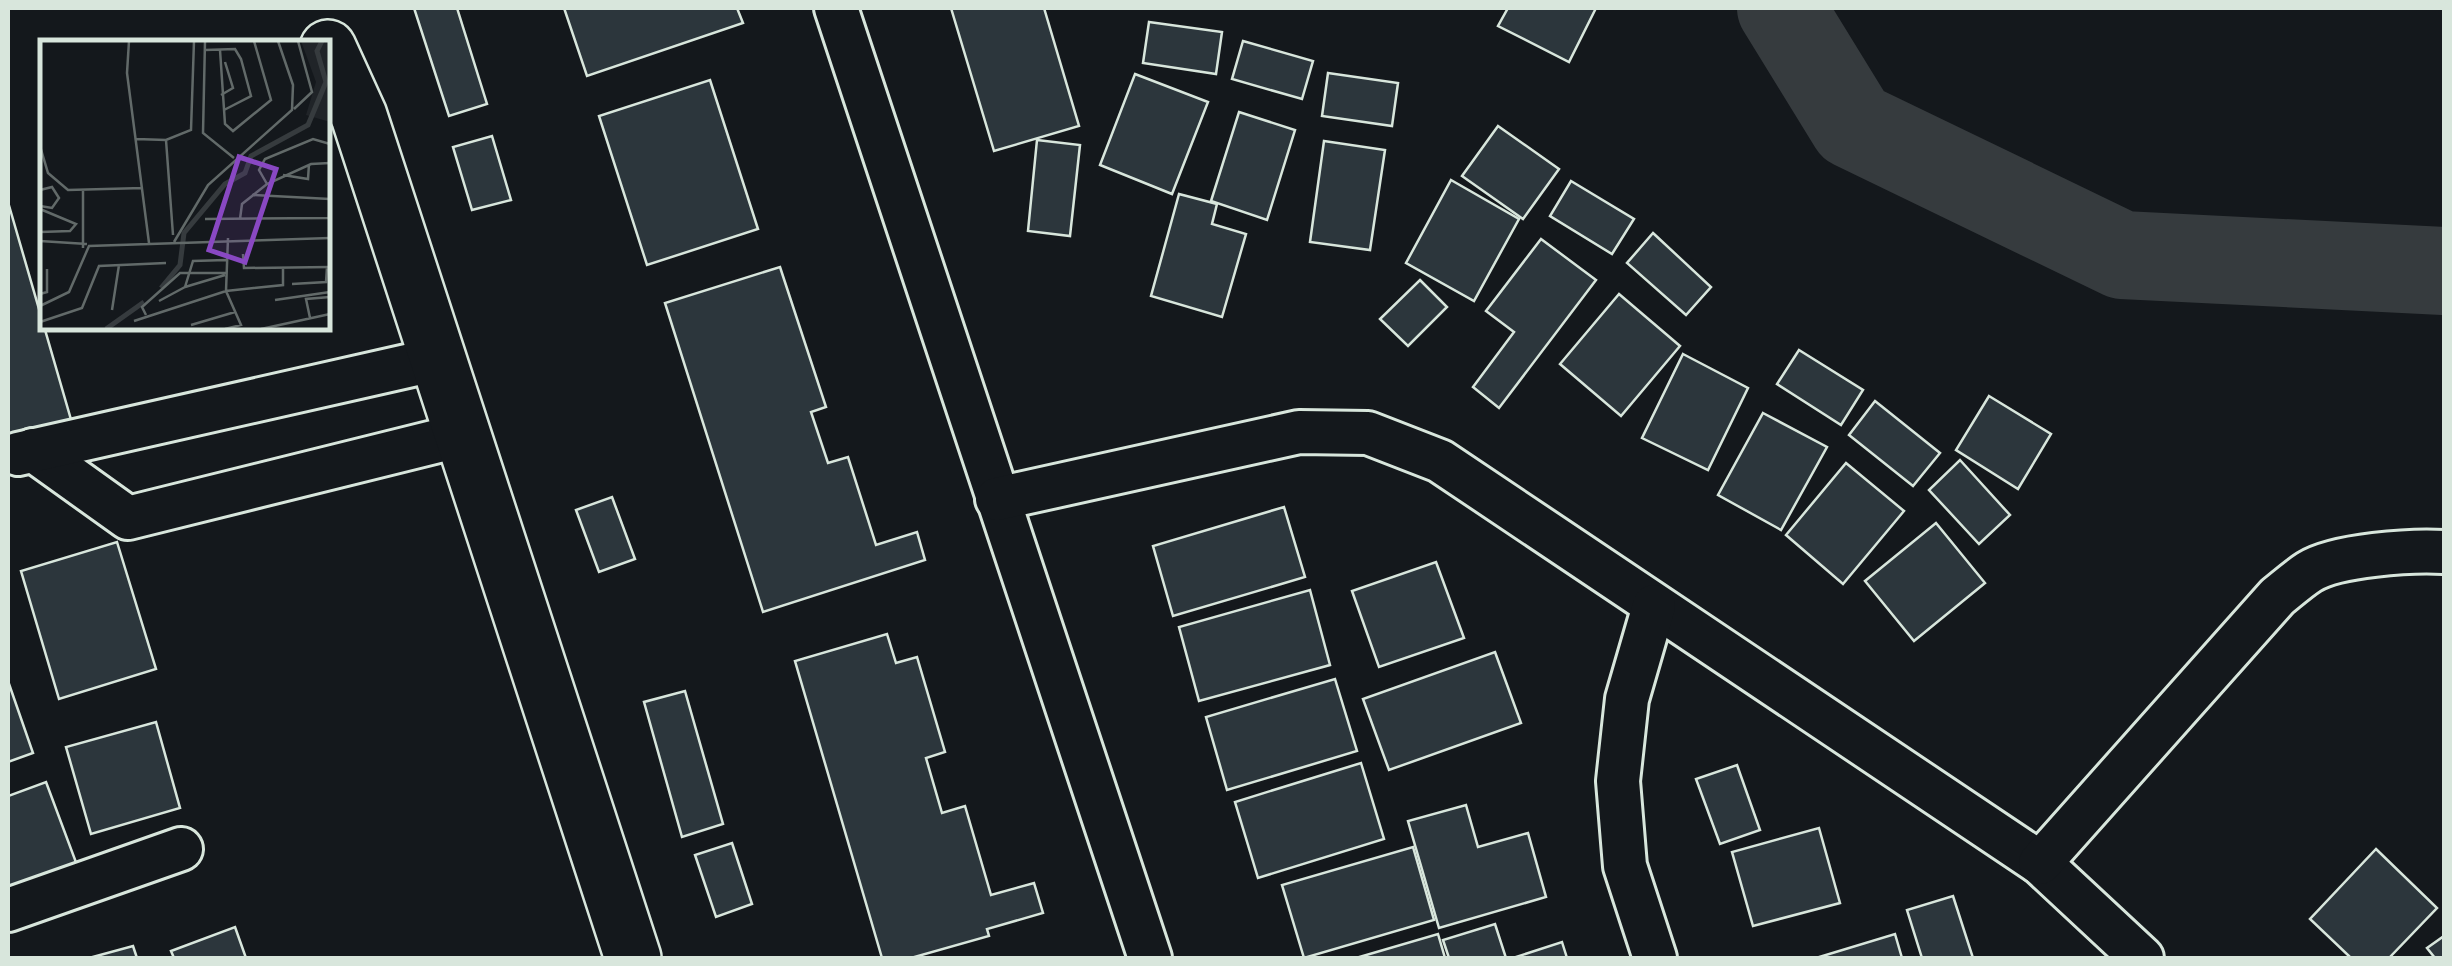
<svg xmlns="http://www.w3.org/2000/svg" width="2452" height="966" font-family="Quicksand,sans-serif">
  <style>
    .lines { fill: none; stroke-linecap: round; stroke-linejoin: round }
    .river { stroke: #363b3e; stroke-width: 88 }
    .building { fill: #2c363c; stroke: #d8e6dc; stroke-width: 2.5 }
    .street-casing { stroke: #d8e6dc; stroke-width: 48 }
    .secondary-casing { stroke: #d8e6dc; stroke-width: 60 }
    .street { stroke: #14181c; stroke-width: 42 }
    .secondary { stroke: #14181c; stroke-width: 55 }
    .inset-river { fill: none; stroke: #363b3e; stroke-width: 5 }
    .inset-road { fill: none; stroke: #626a69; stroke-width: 2.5 }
    .view { fill: #8948c3; fill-opacity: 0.15; stroke: #8948c3; stroke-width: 5 }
    .inset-edge { fill: none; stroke: #d8e6dc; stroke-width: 5 }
  </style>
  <rect width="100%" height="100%" fill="#14181c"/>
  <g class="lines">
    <path class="river" d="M1781 8 1853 125 2122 255 2444 271"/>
  </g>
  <g class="building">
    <path d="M414 8H457L487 104 449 116Z"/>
    <path d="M564 8H737L743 23 587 76Z"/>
    <path d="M951 8H1044L1079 126 994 151Z"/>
    <path d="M1508 8H1596L1569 62 1498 26Z"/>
    <path d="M1149 22 1222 32 1216 74 1143 63Z"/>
    <path d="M1243 41 1313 61 1302 99 1232 79Z"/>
    <path d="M1328 73 1398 83 1392 126 1322 116Z"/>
    <path d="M1135 74 1208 102 1172 194 1100 165Z"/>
    <path d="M710 80 758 229 647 265 599 116Z"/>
    <path d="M1239 112 1295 130 1267 220 1211 201Z"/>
    <path d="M1498 126 1559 169 1523 219 1462 176Z"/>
    <path d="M492 136 511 200 472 210 453 147Z"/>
    <path d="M1037 140 1080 145 1070 236 1028 231Z"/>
    <path d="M1324 141 1385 150 1370 250 1310 242Z"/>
    <path d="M1451 180 1519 219 1474 301 1406 263Z"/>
    <path d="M1571 181 1634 219 1612 254 1550 216Z"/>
    <path d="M1179 194 1217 204 1212 224 1246 234 1222 317 1151 296Z"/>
    <path d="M8 202 74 430 8 449Z"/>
    <path d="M1653 233 1711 287 1686 315 1627 263Z"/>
    <path d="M1541 239 1596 280 1499 408 1473 387 1514 332 1486 311Z"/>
    <path d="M780 267 826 407 811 412 828 463 848 457 876 545 917 532 925 560 763 612 665 303Z"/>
    <path d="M1420 280 1447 307 1408 346 1380 319Z"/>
    <path d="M1619 294 1680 346 1621 416 1560 364Z"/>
    <path d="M1799 350 1863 390 1841 425 1777 384Z"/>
    <path d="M1683 354 1748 388 1708 470 1642 438Z"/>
    <path d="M1989 396 2051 434 2018 489 1956 450Z"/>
    <path d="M1875 401 1940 453 1913 486 1849 435Z"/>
    <path d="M1763 413 1827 447 1781 530 1718 495Z"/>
    <path d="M1960 460 2010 515 1979 544 1929 490Z"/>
    <path d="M1846 463 1904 511 1843 584 1786 535Z"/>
    <path d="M612 497 635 559 599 572 576 510Z"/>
    <path d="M1284 507 1305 577 1173 616 1153 546Z"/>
    <path d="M1936 523 1985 583 1914 641 1865 581Z"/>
    <path d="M117 542 156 669 59 699 21 571Z"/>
    <path d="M1436 562 1464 638 1379 667 1352 591Z"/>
    <path d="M1310 590 1330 665 1199 701 1179 627Z"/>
    <path d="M887 634 896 663 917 657 945 752 926 758 942 813 965 806 991 895 1034 883 1043 913 987 929 989 936 911 958H882L795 661Z"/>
    <path d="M1495 652 1521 723 1389 770 1363 699Z"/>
    <path d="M1335 679 1357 751 1227 790 1206 717Z"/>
    <path d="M8 681 33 753 8 762Z"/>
    <path d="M685 691 723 824 682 837 644 702Z"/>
    <path d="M156 722 180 808 91 834 66 747Z"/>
    <path d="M1361 763 1384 839 1258 878 1235 802Z"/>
    <path d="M1737 765 1760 830 1720 844 1696 779Z"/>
    <path d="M46 782 77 865 8 892V796Z"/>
    <path d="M1466 805 1478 847 1528 833 1546 897 1439 928 1408 821Z"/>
    <path d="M1819 828 1840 903 1753 926 1732 852Z"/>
    <path d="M732 843 752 904 716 917 695 855Z"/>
    <path d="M1413 847 1434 920 1304 958 1282 885Z"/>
    <path d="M2376 849 2437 908 2389 958H2351L2310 919Z"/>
    <path d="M1953 896 1973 958H1922L1907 910Z"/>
    <path d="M1495 924 1506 958H1449L1443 940Z"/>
    <path d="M235 927 246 958H174L171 951Z"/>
    <path d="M1438 934 1445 958H1356Z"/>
    <path d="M1895 934 1902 958H1816Z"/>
    <path d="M2444 936V958H2435L2427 948Z"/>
    <path d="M1562 942 1567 958H1513Z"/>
    <path d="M133 946 137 958H89Z"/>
  </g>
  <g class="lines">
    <g class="street-casing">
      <g id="street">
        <path d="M836 8 1150 958"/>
        <path d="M33 450 128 518 462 435"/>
        <path d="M18 454 438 359"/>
        <path d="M997 499 1299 432 1368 433 1440 461 2040 863 2142 958"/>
        <path d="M1654 606 1627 699 1618 781 1625 866 1655 958"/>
        <path d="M2040 863 2277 597C2287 589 2298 579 2309 572 2336 555 2412 550 2444 552"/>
        <path d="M8 910 181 849"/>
      </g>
    </g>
    <g class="secondary-casing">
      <path id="secondary" d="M328 48 359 116 633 958"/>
    </g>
    <use href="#street" class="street"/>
    <use href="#secondary" class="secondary"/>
  </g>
  <g transform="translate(40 40)">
    <rect width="290" height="290" fill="#14181c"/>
    <path d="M261 1H290V82L266 75 276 42Z" fill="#202428"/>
    <path class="inset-river" d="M121 248 140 225 144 193 185 144 205 133 211 116 268 85 286 42 277 11 282 1M66 289 104 262"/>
    <path class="inset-road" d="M89 1 87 33 109 203M165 1 163 93 194 118M165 10 195 9 201 19 211 56 184 70M180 10 185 84 193 91 231 60 214 1M181 55 193 48 185 22M254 69 272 52 258 1M96 99 126 100 151 90 154 1M126 100 133 195M0 106 8 133 28 150 103 148M243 135 268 139 269 124M227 144 219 130 225 119 273 99 290 104M0 150 12 147 19 158 12 168 0 166M43 151V208M212 155 290 159M0 169 36 184 30 191 0 192M289 178 290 147M165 179 290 178M200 179 202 164 227 144 271 124 290 123M0 201 47 204M134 202 168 145 252 70 253 45 238 1M203 214 204 228 290 227M252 244 286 242 287 227M145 247 185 235M0 254 7 252V229M235 260 290 252M119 261 145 247 153 221 186 220M0 266 29 252 49 206 290 198M72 270 79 225M106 275 102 267 140 233H186M270 278 266 259 290 257M94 281 186 251 243 245V228M0 282 42 268 59 226 126 223M151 285 195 272M185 289 201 285 186 251 188 198M221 289 290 274"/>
    <path class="view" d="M199 117 236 129 205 222 169 210Z"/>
    <rect width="290" height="290" class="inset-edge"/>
  </g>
  <rect width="2452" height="966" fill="none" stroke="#d8e6dc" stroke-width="20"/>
</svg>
